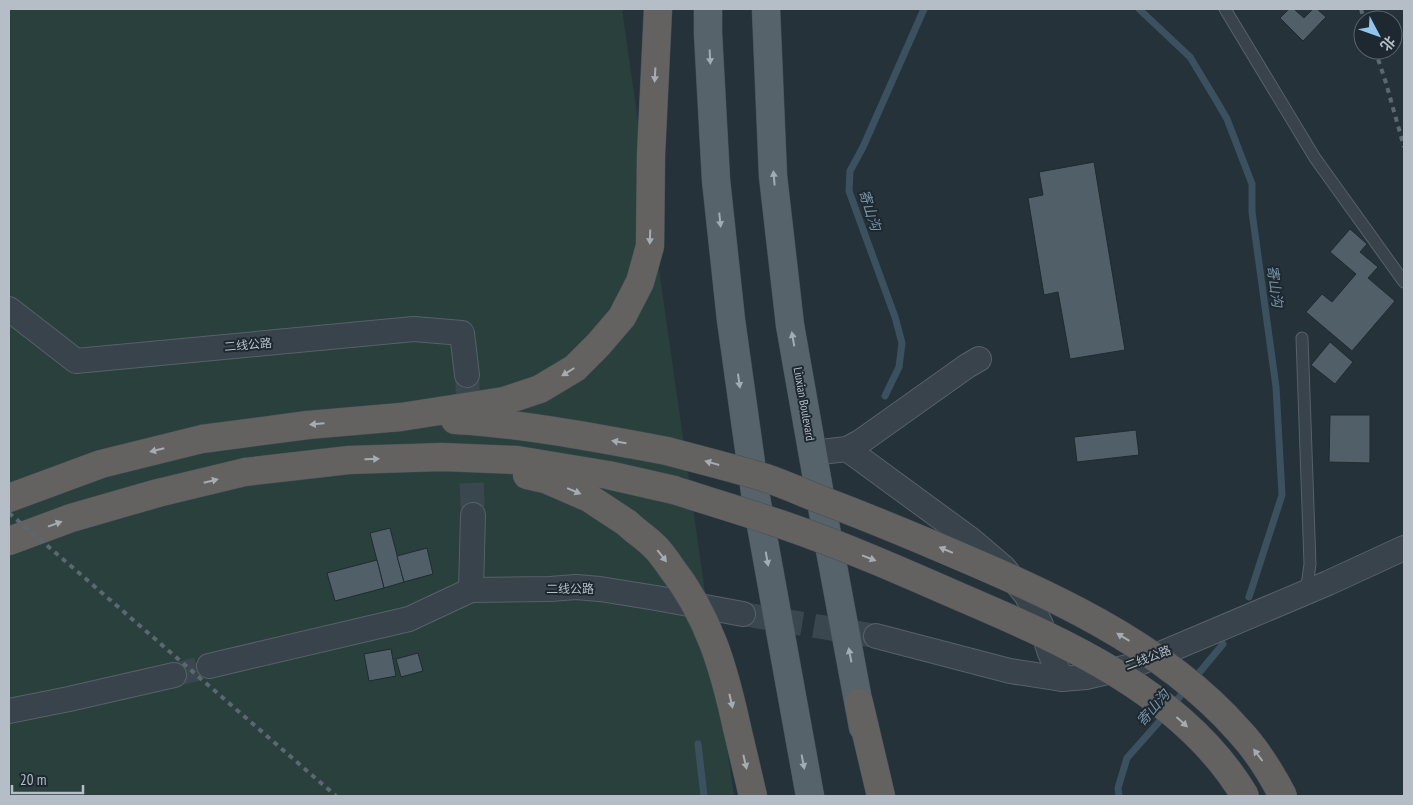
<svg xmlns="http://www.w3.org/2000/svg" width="1413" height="805" font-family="'PT Sans Narrow','Noto Sans SC',sans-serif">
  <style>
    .green { fill: #2a403d }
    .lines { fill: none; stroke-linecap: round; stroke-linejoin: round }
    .stream { stroke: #3b5160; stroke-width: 7 }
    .building { fill: #515f68; stroke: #202a32 }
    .minor-tunnel { stroke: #3b474f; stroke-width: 24; stroke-dasharray: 24 12; stroke-linecap: butt }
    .service-casing { stroke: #576169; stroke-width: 13 }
    .minor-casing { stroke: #576169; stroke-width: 26 }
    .primary-casing { stroke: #454f57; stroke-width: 29 }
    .trunk-casing { stroke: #444e56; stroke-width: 29 }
    .service { stroke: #39434b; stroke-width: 11 }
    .minor { stroke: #39434b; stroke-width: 24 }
    .primary { stroke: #57636b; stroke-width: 28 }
    .trunk { stroke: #646261; stroke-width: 28 }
    .rail { stroke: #5b6872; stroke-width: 4; stroke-dasharray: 5 5; stroke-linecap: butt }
    .trunk-bridge-casing { stroke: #444e56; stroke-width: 29; stroke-linecap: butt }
    .trunk-bridge { stroke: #646261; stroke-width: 28 }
    .oneway { fill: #a2acb4 }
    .oneway2 { fill: #a5acb2 }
    .labels { text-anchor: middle; stroke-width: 4; stroke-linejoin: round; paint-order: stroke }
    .street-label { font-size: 12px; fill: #b5bec6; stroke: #1e2830 }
    .water-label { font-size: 14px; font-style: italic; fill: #7894a7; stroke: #1e2830 }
  </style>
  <rect width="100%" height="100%" fill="#25323a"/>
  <path class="green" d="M9 9H622L734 796H9Z"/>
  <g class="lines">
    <g class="stream">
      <path d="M1139 9 1190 57 1216 100 1227 119 1252 184V212L1276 387 1282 495 1249 597"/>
      <path d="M885 396 899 367 902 343 895 317 849 191 850 171 863 147 924 9"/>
      <path d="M1194 679 1223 644"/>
      <path d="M1172 706 1187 688"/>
      <path d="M698 744 704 796"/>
      <path d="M1119 796 1118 788 1127 758 1165 715"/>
    </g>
  </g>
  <g class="building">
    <path d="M1289 9H1294L1304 18 1313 9H1317L1326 17 1303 41 1280 18Z"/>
    <path d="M1094 162 1125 350 1070 359 1058 292 1044 295 1028 198 1043 195 1039 172Z"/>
    <path d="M1350 229 1367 244 1360 252 1378 267 1368 278 1395 301 1352 351 1306 312 1322 294 1332 302 1356 274 1330 252Z"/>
    <path d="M1330 342 1353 362 1335 384 1311 365Z"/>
    <path d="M1330 415H1370V463L1329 462Z"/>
    <path d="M1136 430 1139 455 1077 462 1074 437Z"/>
    <path d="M390 528 404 582 384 588 370 533Z"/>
    <path d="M427 548 433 574 404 582 397 556Z"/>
    <path d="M377 560 384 588 335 601 327 573Z"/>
    <path d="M391 649 396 676 369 681 364 654Z"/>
    <path d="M418 653 423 671 401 677 396 659Z"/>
  </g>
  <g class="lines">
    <g class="minor-tunnel">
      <path d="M467 375 473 515"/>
      <path d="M743 614 876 636"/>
      <path d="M174 675 209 666"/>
    </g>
    <g class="service-casing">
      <g id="service">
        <path d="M1225 9 1315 158 1404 282"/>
        <path d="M1302 338 1310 564 1306 593"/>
      </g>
    </g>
    <g class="minor-casing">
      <g id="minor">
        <path d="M9 309 76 361 414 329 462 333 467 375"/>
        <path d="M847 449 970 539 1004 568 1027 596 1041 625 1050 653 1062 679"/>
        <path d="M812 453 847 449 860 442 967 366 979 359"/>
        <path d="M473 515 471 590 550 589 576 587 600 589 656 598 743 614"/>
        <path d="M876 636 1010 671 1062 679 1086 677 1132 666 1328 583 1404 548"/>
        <path d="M209 666 409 619 471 590"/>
        <path d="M9 711 69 699 174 675"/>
      </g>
    </g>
    <g class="primary-casing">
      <g id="primary">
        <path d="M708 9V33L716 180 731 320 755 492 810 796"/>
        <path d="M766 9 773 176 790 325 824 518 863 727"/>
      </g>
    </g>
    <g class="trunk-casing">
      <g id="trunk">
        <path d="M455 420C526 424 597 438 667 451"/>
        <path d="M527 475 545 479 589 498 627 523"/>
        <path d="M9 498 101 464 202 439 308 425 401 417 504 401 540 389 575 368 598 345 622 317 640 282 650 246 651 155 658 9"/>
        <path d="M9 541 71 518 158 493 245 472 349 460 442 457 517 460 608 475 674 490"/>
        <path d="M859 703 881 796"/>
        <path d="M737 728 753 796"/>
      </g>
    </g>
    <use href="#service" class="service"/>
    <use href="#minor" class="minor"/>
    <use href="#primary" class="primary"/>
    <use href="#trunk" class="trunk"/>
    <g class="rail">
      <path d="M1361 9 1364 20"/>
      <path d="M1375 50 1386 83 1404 147"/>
      <path d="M9 513 86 579 336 796"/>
    </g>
    <g class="trunk-bridge-casing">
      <g id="trunk-bridge">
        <path d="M667 451C700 460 733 468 766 478 784 484 801 492 819 499 859 514 898 530 938 547 1044 592 1161 642 1239 731 1257 750 1271 773 1283 796"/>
        <path d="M674 490C711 502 749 513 786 526 844 546 901 571 958 596 1063 641 1184 693 1245 796"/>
        <path d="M627 523C635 531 645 537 653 545 660 551 665 559 670 566 709 616 724 668 737 728"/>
      </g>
    </g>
    <use href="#trunk-bridge" class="trunk-bridge"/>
  </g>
  <defs><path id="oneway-solid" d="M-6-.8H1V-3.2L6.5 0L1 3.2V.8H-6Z" transform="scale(1.25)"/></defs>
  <g class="oneway">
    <use href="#oneway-solid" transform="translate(710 57) rotate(87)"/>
    <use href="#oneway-solid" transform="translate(774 178) rotate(-95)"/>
    <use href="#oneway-solid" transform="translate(720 220) rotate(84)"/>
    <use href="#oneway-solid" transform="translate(793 339) rotate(-100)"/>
    <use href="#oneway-solid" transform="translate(739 381) rotate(82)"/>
    <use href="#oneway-solid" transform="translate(767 559) rotate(80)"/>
    <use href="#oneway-solid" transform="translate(850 655) rotate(-101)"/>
    <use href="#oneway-solid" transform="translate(803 762) rotate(79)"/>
  </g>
  <g class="oneway2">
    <use href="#oneway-solid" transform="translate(655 75) rotate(93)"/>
    <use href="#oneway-solid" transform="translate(650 237) rotate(92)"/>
    <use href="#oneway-solid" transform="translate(568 372) rotate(148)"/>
    <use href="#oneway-solid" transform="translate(317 424) rotate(175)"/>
    <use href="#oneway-solid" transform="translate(619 442) rotate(-170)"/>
    <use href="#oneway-solid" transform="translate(157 450) rotate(166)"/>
    <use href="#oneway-solid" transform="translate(372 459) rotate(-2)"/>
    <use href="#oneway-solid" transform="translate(712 463) rotate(-164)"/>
    <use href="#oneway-solid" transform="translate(211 481) rotate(-14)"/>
    <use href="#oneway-solid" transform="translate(574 491) rotate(23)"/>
    <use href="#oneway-solid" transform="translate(55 524) rotate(-20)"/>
    <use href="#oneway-solid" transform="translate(946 550) rotate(-157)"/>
    <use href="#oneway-solid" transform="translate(662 556) rotate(52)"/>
    <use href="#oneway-solid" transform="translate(869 558) rotate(21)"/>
    <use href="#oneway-solid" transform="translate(1123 637) rotate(-149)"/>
    <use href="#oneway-solid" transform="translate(731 701) rotate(77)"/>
    <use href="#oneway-solid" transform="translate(1182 722) rotate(42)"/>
    <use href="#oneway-solid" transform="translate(1258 755) rotate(-127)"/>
    <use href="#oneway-solid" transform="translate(745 762) rotate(77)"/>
  </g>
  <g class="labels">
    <g class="street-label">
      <text transform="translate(248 345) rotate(-5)" y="4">二线公路</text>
      <text transform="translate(804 404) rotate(80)" y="4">Liuxian Boulevard</text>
      <text x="570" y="593">二线公路</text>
      <text transform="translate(1148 658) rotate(-21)" y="4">二线公路</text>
    </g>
    <g class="water-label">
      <text transform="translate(870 210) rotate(72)" y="5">寄山沟</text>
      <text transform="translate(1275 286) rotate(82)" y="5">寄山沟</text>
      <text transform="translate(1153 708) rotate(-50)" y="5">寄山沟</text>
    </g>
  </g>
  <rect width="1413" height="805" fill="none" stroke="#b5bec6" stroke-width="20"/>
  <g transform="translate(1378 35) rotate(131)"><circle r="24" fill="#1e2830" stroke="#5a646c"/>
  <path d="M0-4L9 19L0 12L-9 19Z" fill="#92c5ee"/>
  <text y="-8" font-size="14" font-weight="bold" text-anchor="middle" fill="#b5bec6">北</text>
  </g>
  <path d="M12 785v8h71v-8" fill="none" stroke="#b5bec6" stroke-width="2.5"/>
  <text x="20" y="785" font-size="15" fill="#b5bec6" stroke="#1e2830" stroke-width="4" paint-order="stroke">20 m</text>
</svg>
